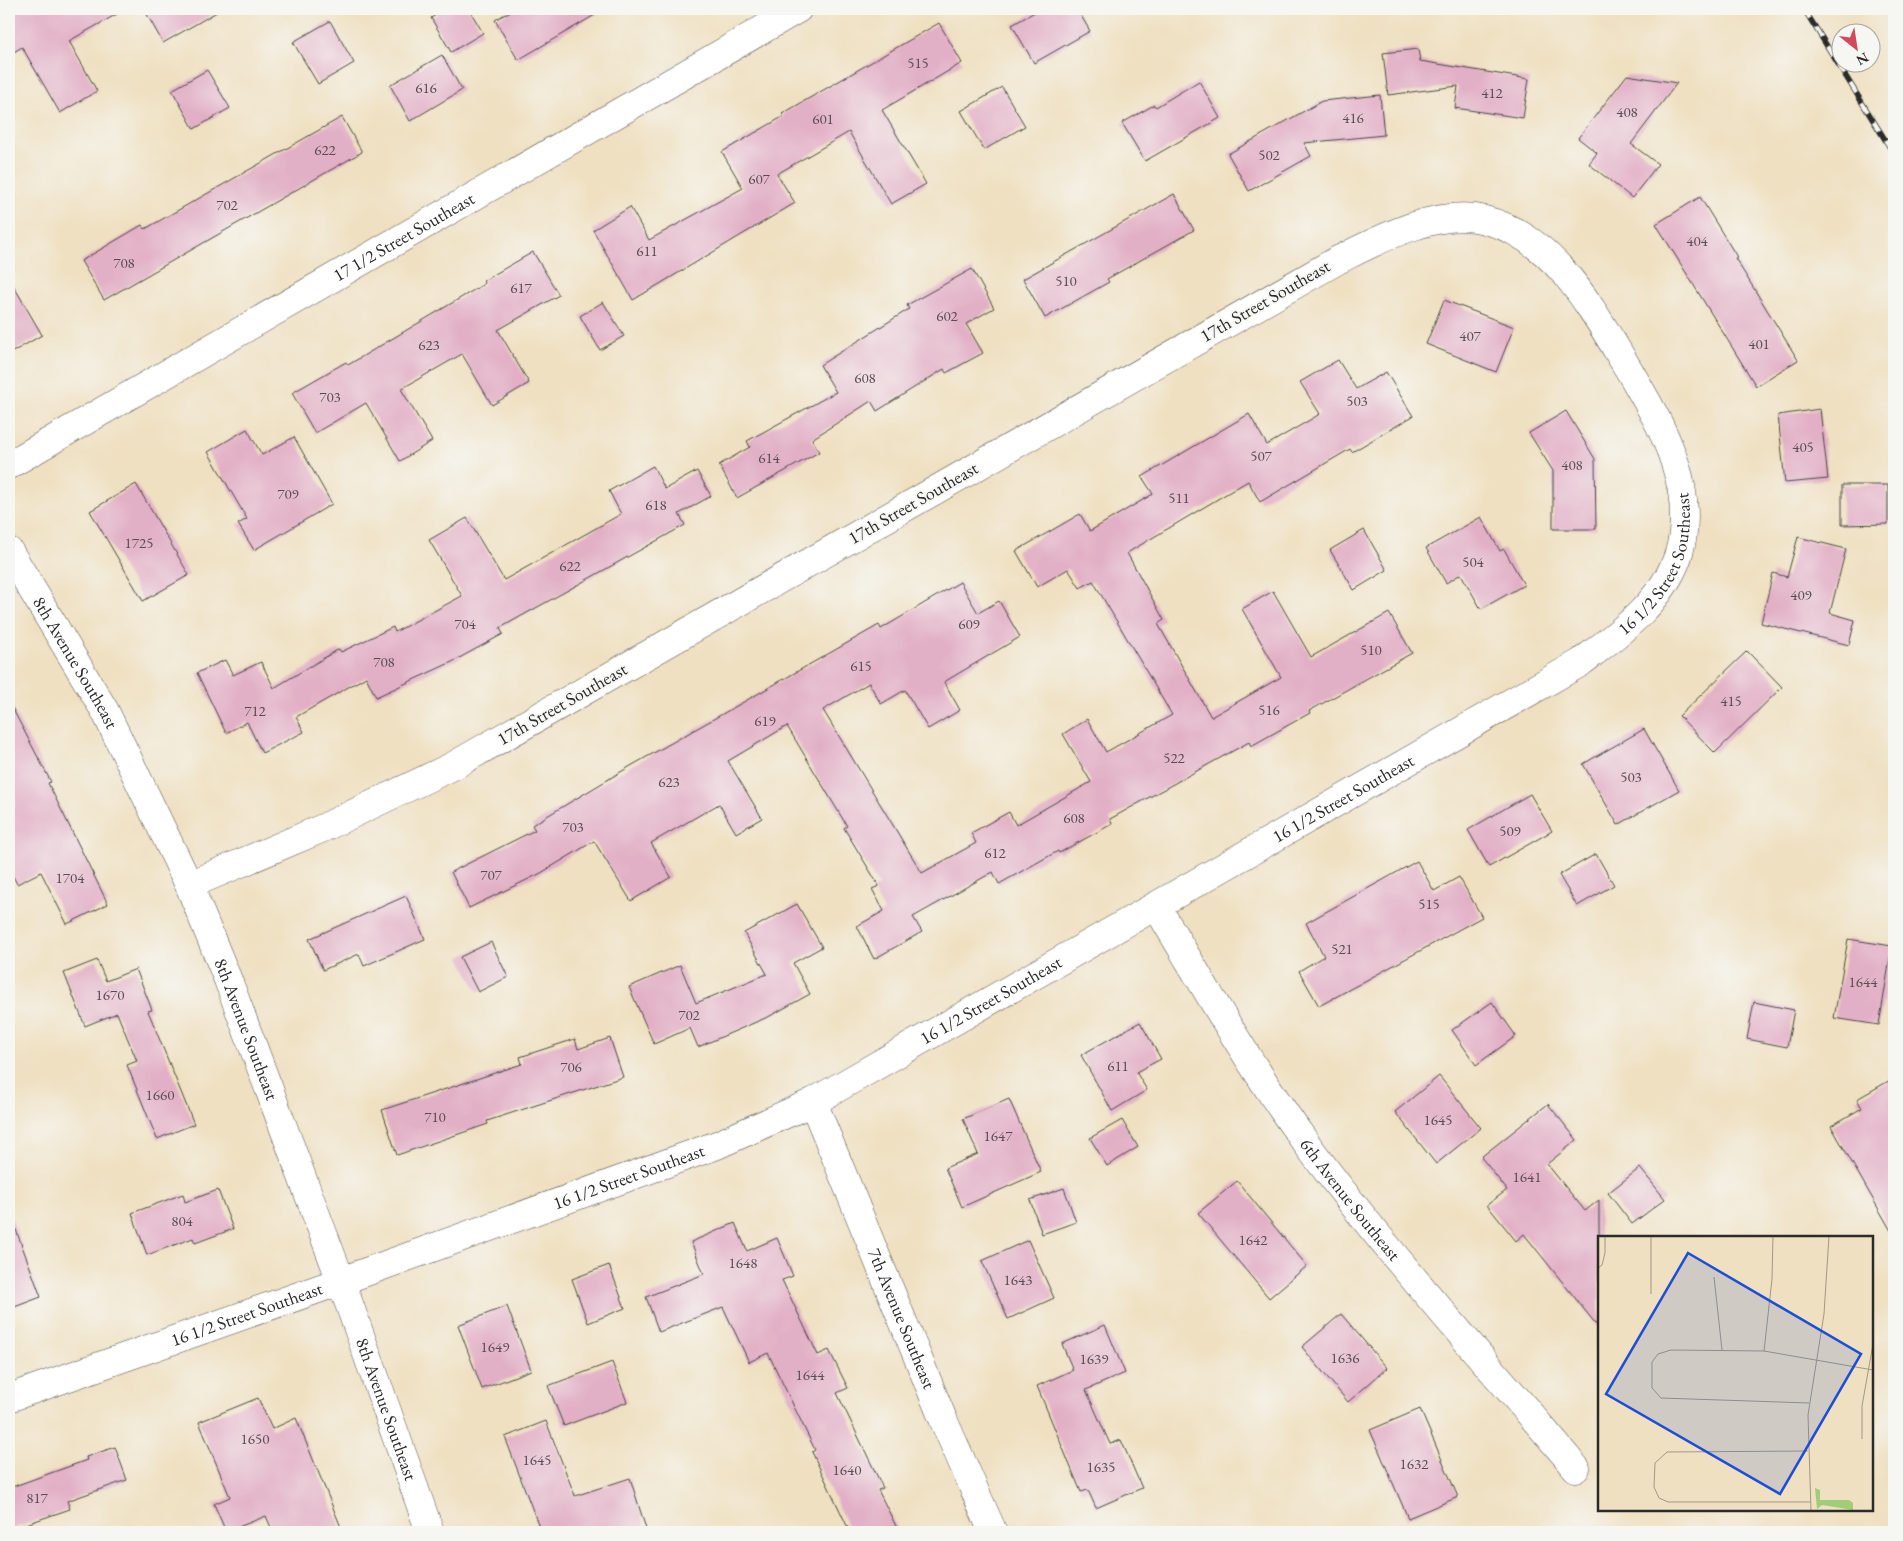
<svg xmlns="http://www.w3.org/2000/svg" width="1903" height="1541" font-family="'EB Garamond',serif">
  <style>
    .building { fill: #e2b0c6 }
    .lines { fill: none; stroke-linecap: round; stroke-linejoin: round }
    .minor-casing { stroke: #484642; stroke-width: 29 }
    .tertiary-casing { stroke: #484642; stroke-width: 29 }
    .minor { stroke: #fff; stroke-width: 28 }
    .tertiary { stroke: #fff; stroke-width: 28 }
    .rail-casing { stroke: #2b2b2b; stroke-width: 5.5 }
    .rail { stroke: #f6f6f2; stroke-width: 4; stroke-dasharray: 11; stroke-linecap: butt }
    .labels { text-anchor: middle; stroke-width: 4; stroke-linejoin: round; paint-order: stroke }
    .number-label { font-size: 15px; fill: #594c52 }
    .street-label { font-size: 18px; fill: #2b2b2b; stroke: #f6f6f2 }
    .inset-road { fill: none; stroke: #a19885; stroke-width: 1 }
    .view { fill: #1d4ed8; fill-opacity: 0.15; stroke: #1d4ed8; stroke-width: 2.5 }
    .inset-edge { fill: none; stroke: #2b2b2b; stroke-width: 2.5 }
  </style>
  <rect width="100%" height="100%" fill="#f6f6f2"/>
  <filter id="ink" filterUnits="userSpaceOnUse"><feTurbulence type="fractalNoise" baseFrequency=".02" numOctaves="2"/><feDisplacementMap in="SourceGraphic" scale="10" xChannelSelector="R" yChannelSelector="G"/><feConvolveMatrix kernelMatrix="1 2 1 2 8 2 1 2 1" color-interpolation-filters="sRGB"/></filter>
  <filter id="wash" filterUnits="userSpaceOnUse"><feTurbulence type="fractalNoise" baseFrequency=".0096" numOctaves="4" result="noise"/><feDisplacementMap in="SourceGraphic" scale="20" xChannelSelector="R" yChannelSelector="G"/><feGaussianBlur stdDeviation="1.12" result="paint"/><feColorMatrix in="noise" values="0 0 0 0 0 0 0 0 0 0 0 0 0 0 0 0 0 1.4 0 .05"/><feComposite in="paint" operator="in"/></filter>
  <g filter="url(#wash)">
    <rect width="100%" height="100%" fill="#efe0c1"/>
    <g id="blocks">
      <g class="building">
        <path d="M9 9H126L69 41 97 91 60 113 22 47 9 55Z"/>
        <path d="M144 9H222L163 43Z"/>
        <path d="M445 9H469L483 33 451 52 431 18Z"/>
        <path d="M514 9H605L518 60 495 20Z"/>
        <path d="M1040 9H1077L1090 31 1034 63 1012 25Z"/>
        <path d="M330 21 354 63 318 84 293 42Z"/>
        <path d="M939 23 962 63 882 110 926 184 891 204 849 132 777 174 795 203 633 300 593 230 630 207 649 240 743 188 722 152 784 116 782 114Z"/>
        <path d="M1418 49 1420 61 1529 79 1523 118 1455 108 1458 86 1388 95 1383 53Z"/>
        <path d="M442 55 462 90 410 121 390 85Z"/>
        <path d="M207 70 230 108 194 129 172 90Z"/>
        <path d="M1627 75 1677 83 1631 144 1658 164 1632 198 1589 164 1597 153 1578 138Z"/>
        <path d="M1199 81 1220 118 1145 161 1122 123 1154 105 1156 107Z"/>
        <path d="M1002 87 1025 126 984 150 961 111Z"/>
        <path d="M1380 95 1384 135 1304 143 1311 156 1249 191 1228 154 1322 101Z"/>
        <path d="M342 117 362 152 104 300 81 261 142 225 145 229Z"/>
        <path d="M1174 194 1194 230 1107 279 1109 282 1045 318 1023 279Z"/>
        <path d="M1700 197 1737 257 1735 258 1798 360 1756 386 1656 224Z"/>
        <path d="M533 252 559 295 498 330 529 383 492 405 462 354 401 389 432 441 400 461 366 403 315 433 292 393 346 362 348 365 484 284 483 281Z"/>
        <path d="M972 269 994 308 966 324 983 353 946 373 944 369 877 411 871 401 812 439 819 452 737 498 719 465 750 447 747 441 836 392 820 365 909 309 907 305Z"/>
        <path d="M9 278 42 335 9 354Z"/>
        <path d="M1444 300 1514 327 1496 372 1426 344Z"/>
        <path d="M603 302 624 336 600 350 580 316Z"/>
        <path d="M1338 360 1356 389 1386 372 1413 416 1352 452 1350 449 1260 502 1248 481 1127 553 1164 620 1158 624 1211 717 1281 677 1242 609 1273 591 1311 657 1389 613 1412 653 1309 711 1310 713 1251 746 1249 742 1110 819 1112 824 1059 853 1058 851 999 884 993 872 913 917 922 932 874 959 857 926 884 911 872 889 879 886 844 828 847 826 787 726 728 761 762 818 736 833 719 804 651 843 671 877 631 901 594 841 541 873 469 908 451 872 535 830 532 825 629 767 879 625 881 629 960 582 978 613 999 601 1020 637 944 682 960 710 928 729 905 690 881 704 869 683 823 710 922 873 976 843 971 833 1009 812 1016 825 1091 782 1063 734 1087 719 1106 752 1172 715 1093 581 1080 588 1068 569 1037 587 1016 551 1080 514 1090 531 1153 494 1142 477 1249 414 1267 445 1320 414 1300 382Z"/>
        <path d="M1820 409 1828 479 1785 483 1778 415Z"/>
        <path d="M1566 411 1595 459 1596 529H1553V471L1529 433Z"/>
        <path d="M247 429 262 455 294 437 332 504 254 550 238 524 247 519 208 452Z"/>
        <path d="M653 466 665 489 697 471 711 496 679 514 685 525 500 628 503 634 452 662 376 697 366 677 296 717 304 732 262 753 247 722 226 733 197 673 225 660 233 675 261 662 274 688 339 649 341 652 393 627 395 632 462 596 429 540 467 518 504 580 621 514 609 491Z"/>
        <path d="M136 484 189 575 143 601 90 511Z"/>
        <path d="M1842 485H1888V524L1842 525Z"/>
        <path d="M1481 517 1500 551 1504 549 1524 585 1481 609 1461 574 1446 583 1426 548Z"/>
        <path d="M1364 530 1387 570 1354 590 1330 550Z"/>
        <path d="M1798 537 1846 549 1830 613 1855 620 1849 645 1761 623 1773 573 1787 577Z"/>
        <path d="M1747 651 1782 687 1715 753 1679 716Z"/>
        <path d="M9 702 51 782 48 783 108 904 67 924 41 872 17 884 9 868Z"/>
        <path d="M1644 729 1679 790 1618 825 1583 764Z"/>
        <path d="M1530 794 1552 831 1489 867 1468 830Z"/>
        <path d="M1596 854 1614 885 1577 906 1559 875Z"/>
        <path d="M1417 861 1434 891 1459 877 1482 917 1319 1006 1299 971 1324 956 1306 923Z"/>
        <path d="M406 896 425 939 364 966 359 954 323 970 309 939Z"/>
        <path d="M797 904 822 947 793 963 810 994 770 1016 698 1047 690 1028 654 1044 629 987 680 965 696 1003 767 974 744 933Z"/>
        <path d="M1848 939 1892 946 1879 1025 1834 1018Z"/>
        <path d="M491 942 508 977 478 992 460 957Z"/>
        <path d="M97 960 106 981 136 969 152 1010 148 1011 194 1124 157 1139 127 1065 137 1061 117 1013 85 1026 64 973Z"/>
        <path d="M1492 1002 1516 1036 1476 1065 1452 1030Z"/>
        <path d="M1754 1002 1794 1010 1787 1047 1747 1039Z"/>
        <path d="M1140 1022 1161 1059 1136 1072 1147 1090 1112 1111 1081 1055Z"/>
        <path d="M610 1038 623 1077 487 1121 488 1124 397 1155 382 1110 522 1064 520 1057 575 1039 578 1049Z"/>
        <path d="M1439 1076 1481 1128 1436 1164 1395 1112Z"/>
        <path d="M1894 1078V1236L1831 1126 1862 1108 1857 1099Z"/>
        <path d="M1009 1099 1041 1172 962 1207 945 1168 978 1154 963 1119Z"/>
        <path d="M1548 1104 1577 1140 1547 1164 1585 1211 1599 1200V1328L1524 1234 1516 1241 1487 1205 1507 1190 1481 1157Z"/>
        <path d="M1122 1120 1138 1147 1107 1166 1090 1138Z"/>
        <path d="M1640 1168 1665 1199 1632 1224 1608 1193Z"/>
        <path d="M1237 1181 1307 1266 1269 1298 1198 1213Z"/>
        <path d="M1064 1188 1076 1222 1042 1234 1030 1200Z"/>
        <path d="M218 1190 233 1229 195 1243 193 1238 147 1255 132 1213 183 1194 185 1202Z"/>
        <path d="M12 1219 41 1297 9 1309V1220Z"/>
        <path d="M735 1223 747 1251 777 1238 793 1276 782 1280 818 1355 829 1350 848 1388 837 1393 883 1488 878 1490 899 1532H850L812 1452 815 1450 768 1353 749 1362 723 1307 659 1332 646 1297 704 1274 691 1242Z"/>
        <path d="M1028 1240 1054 1298 1008 1319 982 1261Z"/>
        <path d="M609 1265 625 1308 588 1323 572 1279Z"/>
        <path d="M507 1306 531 1370 482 1389 458 1325Z"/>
        <path d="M1341 1314 1387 1368 1348 1402 1302 1347Z"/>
        <path d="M1105 1325 1125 1373 1086 1390 1110 1444 1121 1440 1142 1488 1096 1508 1088 1490 1081 1492 1037 1386 1073 1370 1062 1344Z"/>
        <path d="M612 1362 627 1402 564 1426 548 1386Z"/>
        <path d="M258 1398 272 1429 296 1418 343 1532H273L266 1516 226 1532 214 1504 230 1497 199 1422Z"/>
        <path d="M1420 1409 1458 1497 1408 1518 1370 1430Z"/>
        <path d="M546 1421 575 1496 630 1478 647 1532H541L505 1437Z"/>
        <path d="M115 1447 127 1480 67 1501 70 1509 9 1530V1488L87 1460 86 1457Z"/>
      </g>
    </g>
  </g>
  <g filter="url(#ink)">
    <use href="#blocks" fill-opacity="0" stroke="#484642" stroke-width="1"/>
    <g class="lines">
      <g class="minor-casing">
        <g id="minor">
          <path id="s1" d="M9 465 798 9"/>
          <path id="s2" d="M1157 907C1205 987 1251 1068 1306 1143 1389 1256 1486 1361 1576 1468"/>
          <path id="s3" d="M813 1102 943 1419 993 1532"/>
          <path id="s4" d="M9 1398 341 1281 717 1145 813 1102 1580 663C1618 634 1662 603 1678 556 1686 531 1685 502 1679 477 1669 437 1647 401 1626 365 1592 309 1554 237 1485 220 1437 208 1380 239 1338 260L453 766 323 828 189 885"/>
        </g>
      </g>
      <g class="tertiary-casing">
        <g id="tertiary">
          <path id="s5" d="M9 551 105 711 189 885 228 980 341 1281 430 1532"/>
        </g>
      </g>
      <use href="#minor" class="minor"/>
      <use href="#tertiary" class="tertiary"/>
      <g class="rail-casing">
        <path id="rail" d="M1804 9 1894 154"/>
      </g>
      <use href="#rail" class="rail"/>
    </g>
  </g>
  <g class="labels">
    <g class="number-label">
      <text x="918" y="68">515</text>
      <text x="426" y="93">616</text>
      <text x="1492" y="98">412</text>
      <text x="1627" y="117">408</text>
      <text x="1353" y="123">416</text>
      <text x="823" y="124">601</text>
      <text x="325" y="155">622</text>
      <text x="1269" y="160">502</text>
      <text x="759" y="184">607</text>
      <text x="227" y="210">702</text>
      <text x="1697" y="246">404</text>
      <text x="647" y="256">611</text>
      <text x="124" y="268">708</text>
      <text x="1066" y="286">510</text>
      <text x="521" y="293">617</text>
      <text x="947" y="321">602</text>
      <text x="1470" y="341">407</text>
      <text x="1759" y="349">401</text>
      <text x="429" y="350">623</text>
      <text x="865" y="383">608</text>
      <text x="330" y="402">703</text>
      <text x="1357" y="406">503</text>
      <text x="1803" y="452">405</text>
      <text x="1261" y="461">507</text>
      <text x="769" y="463">614</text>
      <text x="1572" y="470">408</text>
      <text x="288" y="499">709</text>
      <text x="1179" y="503">511</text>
      <text x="656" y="510">618</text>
      <text x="139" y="548">1725</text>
      <text x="1473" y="567">504</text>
      <text x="570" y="571">622</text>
      <text x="1801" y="600">409</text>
      <text x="465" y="629">704</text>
      <text x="969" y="629">609</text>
      <text x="1371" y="655">510</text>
      <text x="384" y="667">708</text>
      <text x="861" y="671">615</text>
      <text x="1731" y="706">415</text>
      <text x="1269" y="715">516</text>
      <text x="255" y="716">712</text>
      <text x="765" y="726">619</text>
      <text x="1174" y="763">522</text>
      <text x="1631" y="782">503</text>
      <text x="669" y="787">623</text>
      <text x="1074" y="823">608</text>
      <text x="573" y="832">703</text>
      <text x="1510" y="836">509</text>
      <text x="995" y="858">612</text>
      <text x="491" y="880">707</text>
      <text x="70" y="883">1704</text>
      <text x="1429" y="909">515</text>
      <text x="1342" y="954">521</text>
      <text x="1863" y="987">1644</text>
      <text x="110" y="1000">1670</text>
      <text x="689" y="1020">702</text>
      <text x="1118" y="1071">611</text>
      <text x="571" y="1072">706</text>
      <text x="160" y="1100">1660</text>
      <text x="435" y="1122">710</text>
      <text x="1438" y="1125">1645</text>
      <text x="998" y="1141">1647</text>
      <text x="1527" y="1182">1641</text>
      <text x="182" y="1226">804</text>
      <text x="1253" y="1245">1642</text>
      <text x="743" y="1268">1648</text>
      <text x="1018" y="1285">1643</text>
      <text x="495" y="1352">1649</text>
      <text x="1345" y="1363">1636</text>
      <text x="1094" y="1364">1639</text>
      <text x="810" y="1380">1644</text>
      <text x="255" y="1444">1650</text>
      <text x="537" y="1465">1645</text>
      <text x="1414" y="1469">1632</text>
      <text x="1101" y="1472">1635</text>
      <text x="847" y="1475">1640</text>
      <text x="37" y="1503">817</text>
    </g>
    <g class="street-label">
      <text dy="6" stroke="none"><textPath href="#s1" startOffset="456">17 1/2 Street Southeast</textPath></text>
      <text transform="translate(1265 301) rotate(-30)" y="6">17th Street Southeast</text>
      <text transform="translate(913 503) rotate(-30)" y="6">17th Street Southeast</text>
      <text dy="6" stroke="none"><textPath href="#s4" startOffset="1872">16 1/2 Street Southeast</textPath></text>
      <text dy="6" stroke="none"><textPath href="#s5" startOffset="130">8th Avenue Southeast</textPath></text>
      <text transform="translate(562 704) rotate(-30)" y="6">17th Street Southeast</text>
      <text dy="6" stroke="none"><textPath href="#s4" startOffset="1468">16 1/2 Street Southeast</textPath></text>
      <text dy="6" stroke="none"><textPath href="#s4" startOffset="1062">16 1/2 Street Southeast</textPath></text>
      <text dy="6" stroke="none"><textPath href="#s5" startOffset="535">8th Avenue Southeast</textPath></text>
      <text dy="6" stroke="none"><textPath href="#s4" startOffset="658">16 1/2 Street Southeast</textPath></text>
      <text dy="6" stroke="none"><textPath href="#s2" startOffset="351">6th Avenue Southeast</textPath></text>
      <text dy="6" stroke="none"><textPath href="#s4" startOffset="252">16 1/2 Street Southeast</textPath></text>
      <text dy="6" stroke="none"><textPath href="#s3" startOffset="234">7th Avenue Southeast</textPath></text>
      <text dy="6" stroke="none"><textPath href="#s5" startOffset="940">8th Avenue Southeast</textPath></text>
    </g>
  </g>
  <g transform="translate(1598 1236)">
    <rect width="275" height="275" fill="#efe0c1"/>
    <path d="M217 252 222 254V264H251L255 267V274L224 269 219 273Z" fill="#a1cc78"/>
    <path class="inset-road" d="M0 32 4 29 7 17V0M116 41 124 114M53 58V0M166 115 174 43 175 0M211 167 63 162 54 152V126L60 118 73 114 166 115 275 134M264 203V170L275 108M210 215 69 216 57 227 56 251 61 262 70 266H213M213 275 210 179 226 78 231 0"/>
    <path class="view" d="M90 17 263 118 182 258 8 158Z"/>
    <rect width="275" height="275" class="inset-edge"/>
  </g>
  <rect width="1903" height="1541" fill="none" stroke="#f6f6f2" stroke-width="30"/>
  <g transform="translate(1856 48) rotate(150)"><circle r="24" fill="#f6f6f2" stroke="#a5a5a2"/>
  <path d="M0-4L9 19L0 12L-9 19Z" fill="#d1495b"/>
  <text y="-8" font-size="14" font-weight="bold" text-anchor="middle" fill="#2b2b2b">N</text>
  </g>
</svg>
